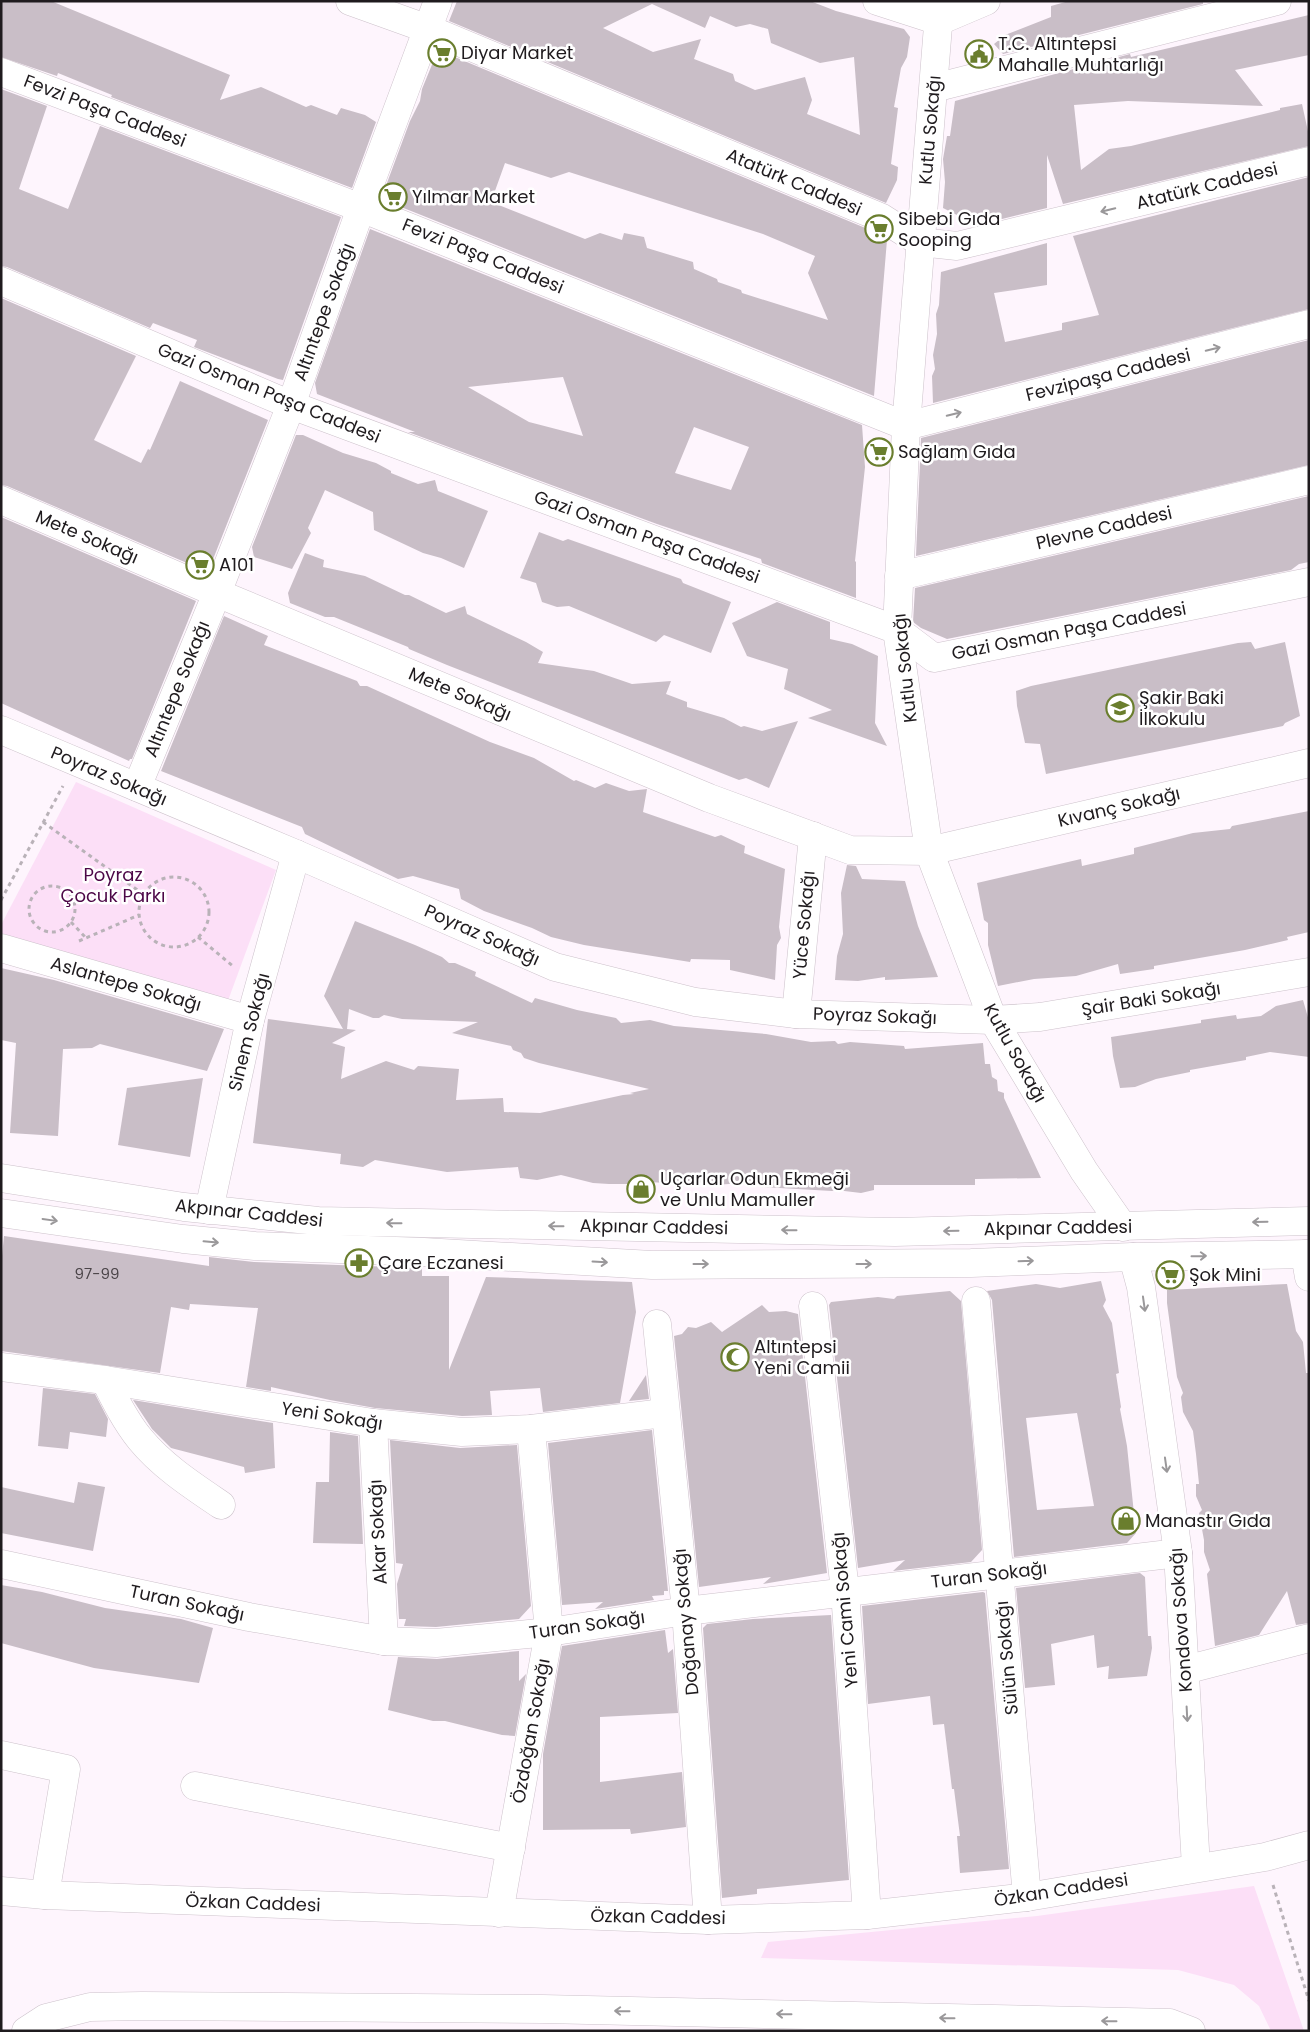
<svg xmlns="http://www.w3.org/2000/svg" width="1310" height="2032" font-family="Poppins,sans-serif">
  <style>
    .green { fill: #fcdff7 }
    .building { fill: #c9bec7; fill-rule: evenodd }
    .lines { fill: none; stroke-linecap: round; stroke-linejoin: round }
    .minor-casing { stroke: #cdc2cb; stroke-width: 29 }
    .major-casing { stroke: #cdc2cb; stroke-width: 29 }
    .path { stroke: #b9b2b8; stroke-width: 3; stroke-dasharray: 4 4; stroke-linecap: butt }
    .minor { stroke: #fff; stroke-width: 28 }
    .major { stroke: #fff; stroke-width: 28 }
    .oneway { stroke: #9a989a }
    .labels { text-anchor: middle; stroke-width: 5; stroke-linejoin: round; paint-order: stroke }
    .number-label { font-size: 15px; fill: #4a4448 }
    .poi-label { font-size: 18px; fill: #1f1b1e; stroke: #fff; text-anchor: start }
    .street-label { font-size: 18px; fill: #1f1b1e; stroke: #fff }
    .park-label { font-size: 18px; fill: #4c0747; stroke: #fff }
  </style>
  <rect width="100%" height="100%" fill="#fef5fd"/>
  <g class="green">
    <path d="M76 782 276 870 226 1006 1 933V925Z"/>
    <path d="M1254 1886 1304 2031H1271L1259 2006 1234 1985 1178 1970 761 1958 768 1942 1037 1916Z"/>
  </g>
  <g class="building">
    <path d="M1 1H51L230 75 220 100 261 87 306 107 311 105 337 115 341 108 365 115 376 122 352 188 111 97 112 95 58 73 57 76 1 57Z"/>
    <path d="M457 1H810L836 11 904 29 910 37 907 57 901 68 894 107 898 108 891 164 898 167 897 180 886 203 449 21ZM652 4 705 28 710 16 736 27 750 24 768 29 771 43 820 63 854 57 860 135 807 114 812 100 805 77 755 90 735 81 733 74 694 59 701 39 653 52 603 28Z"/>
    <path d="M1069 1H1203V4L1003 54 994 44 1005 35 1051 17V6Z"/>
    <path d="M1309 15V55L1235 70 1263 106 1128 101 1074 105 1081 170 1109 149 1131 146 1280 110V108L1302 104 1309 136V146L1063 204 1047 155V208L1002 219 959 216 943 208 945 182 943 159 947 136H950L955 101 1130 54 1131 57Z"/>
    <path d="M438 50 875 232 887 240 874 396 381 199 410 121 420 101 422 89ZM505 163 551 178 569 172 763 234 815 256 808 273 828 320 742 293 741 290 718 282 717 279 694 269 693 262 647 248 644 237 624 233 622 240 600 233 585 239 491 202Z"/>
    <path d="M1 89 47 106 19 189 68 209 100 126 341 217 283 380 278 379 194 347 197 340 153 323 150 328 7 267 1 266Z"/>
    <path d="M1309 177V309L933 403 932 376 935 369 933 355 937 334 936 314 939 305 941 272 1047 243V285L994 293 1005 342 1062 330V323L1099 315 1073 236Z"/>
    <path d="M370 229 862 425 865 467 855 561 856 562V598L762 563 761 559 657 524 408 432H415L317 394 315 383ZM563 377 583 436 529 422 468 387ZM694 427 749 447 731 490 675 473Z"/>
    <path d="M1 298 136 356 94 440 141 463 148 449 150 450 180 381 268 420 208 572 7 486 1 485Z"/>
    <path d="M1309 340V465L916 556 921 438Z"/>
    <path d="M296 435H303L343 453 376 463 391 471V473L418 484 435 480 438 491 488 511 464 568 441 558 423 553 374 530 373 512 325 490 308 528 311 533 292 569 254 557 252 547Z"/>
    <path d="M1309 496V562L1299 564 1291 570 947 639 921 628 913 622 915 588Z"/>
    <path d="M1 517 196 601 132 759H130L129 761 1 703Z"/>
    <path d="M539 532 563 541 568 539 681 579 683 583 731 602 711 653 664 635 656 642 569 606 557 607 542 602 536 583 520 578Z"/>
    <path d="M305 553 324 560 323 567 365 576 405 595H409L446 613 465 606 467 614 526 642 543 652 538 663 594 671 632 684 671 681 666 694 687 702V707L724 718 741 727 744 726 762 731 798 721 769 788 746 778 739 780 447 665 409 649 408 647 334 617H325L290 603 288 593Z"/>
    <path d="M777 602 830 622V639L852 644 878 656 875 723 887 746 808 718 832 710 784 689 788 669 747 656 732 623Z"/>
    <path d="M224 616 268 636 264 645 357 681 360 686H367L490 742 534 758 574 781 576 780 595 788 606 783 629 791 647 789 643 812 715 837 721 835 745 846 744 853 785 869 779 927 781 938 777 945 775 980 730 970V960L691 959 690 962 584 945 551 937 532 928 484 911 461 899 459 889 413 876 398 879 305 834 302 827 161 771Z"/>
    <path d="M1251 642 1255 649 1285 642 1300 716 1285 723 1283 726 1046 774 1040 744 1025 743 1017 706 1016 691 1031 686 1238 643Z"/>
    <path d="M1309 811V932L1287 937 1288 940 1245 950 1154 966V969L1120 974 1118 964 1076 976 1034 979 998 986 988 945V923L984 920 977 883 1081 859 1082 866 1134 854V848L1193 833 1230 829 1232 826Z"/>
    <path d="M847 865 856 866 862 879 905 881 918 926 938 977 885 980V977L858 981 835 980 837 956 843 934 841 893Z"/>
    <path d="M355 921 415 945 442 957 449 963H455L476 972 475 976 532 1003 535 998 577 1010 616 1018 621 1023 650 1020 674 1026 766 1034 811 1042 835 1041 838 1044 850 1042 904 1046 905 1049 983 1043 985 1064H990L992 1077 997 1080 998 1091 1004 1093V1098L1041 1178 975 1179V1185H874V1190L861 1193 836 1190 832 1191 760 1187 759 1182 714 1185 691 1181 680 1184 650 1182 642 1184H609L593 1183 561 1175 537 1180 520 1178 518 1167 447 1172 375 1160 363 1167 340 1164 341 1154 253 1143 268 1019 343 1029 324 996ZM349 1009 373 1018H379L384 1015 402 1019 478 1022 452 1033 511 1046 513 1050 521 1053 524 1058 539 1063 649 1089 630 1093 634 1094 623 1095 540 1113 504 1112 503 1098 456 1100 459 1069 418 1066 414 1070 386 1061 341 1079 345 1047 332 1043 356 1030 347 1029Z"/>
    <path d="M1 968 54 980 224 1029 207 1071 100 1044 92 1048 63 1049 58 1136 10 1133 16 1043 1 1040Z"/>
    <path d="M1303 1000 1309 1021V1057L1270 1052 1246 1057V1060L1190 1070V1072L1156 1079 1135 1087 1120 1088 1113 1056 1111 1037 1201 1023V1020L1236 1015 1237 1019 1261 1016 1276 1006Z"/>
    <path d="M203 1078 190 1157 118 1145 127 1088Z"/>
    <path d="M4 1236 209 1266V1257L254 1262 422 1268V1276H449V1370L486 1277 632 1282 636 1312 620 1403 543 1412 540 1388 490 1391 492 1415 462 1416 375 1408 330 1400 271 1387V1391L246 1387 258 1308 190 1304 189 1310 171 1307 160 1373 1 1351V1266Z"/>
    <path d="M1101 1281 1106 1300 1103 1306 1112 1323 1119 1373 1116 1374 1121 1407 1120 1409 1127 1446 1136 1533 1127 1543 1014 1557 992 1300 987 1291 1036 1284 1060 1288ZM1077 1413 1094 1506 1037 1510 1026 1418Z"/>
    <path d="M1287 1284 1296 1331 1303 1342 1306 1373H1309V1623L1296 1625 1287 1591 1259 1635 1215 1646 1207 1574 1210 1570 1204 1552V1540L1199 1513 1202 1510 1196 1496V1484H1199L1196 1454 1193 1431 1183 1412 1181 1397 1183 1393 1177 1377 1167 1303V1290Z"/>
    <path d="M950 1291 961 1301 982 1550 971 1562 893 1571 905 1560 858 1568 829 1305 831 1302 878 1297 894 1299 897 1296Z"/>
    <path d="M762 1305 769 1312 786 1311 798 1314 827 1573 763 1584 771 1577 699 1587 674 1336 682 1334 688 1327 696 1328 711 1322 722 1332Z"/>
    <path d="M646 1375 649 1399 629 1401Z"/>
    <path d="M43 1388 95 1394 108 1419 106 1437 70 1432 68 1449 38 1446Z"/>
    <path d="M133 1400 273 1423 275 1468 245 1473 244 1467 171 1448 152 1429Z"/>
    <path d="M652 1430 668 1591H664V1595L652 1596 654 1600 595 1609 603 1602 562 1605 548 1443Z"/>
    <path d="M330 1432 358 1436 363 1544 313 1543 316 1482H329Z"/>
    <path d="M390 1440 460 1448 517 1445 531 1606 519 1619 436 1627 404 1626 406 1619H399L397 1584 403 1564 396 1563Z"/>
    <path d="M78 1482 105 1487 93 1551 1 1533V1487L74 1503Z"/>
    <path d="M1140 1573 1145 1577 1148 1636H1151L1152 1648 1147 1676 1108 1679 1109 1666 1097 1668 1094 1635 1051 1644 1055 1685 1025 1688 1016 1588Z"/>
    <path d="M1 1585 42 1592 105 1608 181 1619 213 1628 199 1683 94 1668 1 1643Z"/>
    <path d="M983 1592 985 1593 1009 1869 960 1873 957 1836H960L954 1789H952L944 1724 933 1725 930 1696 868 1704 862 1606Z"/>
    <path d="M831 1615 849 1880 757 1889V1894L722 1898 703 1628 707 1624 753 1619Z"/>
    <path d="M665 1630 668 1653 673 1649 678 1713 600 1717V1782L682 1772 686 1827 631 1834 630 1829 543 1830V1754L562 1646Z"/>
    <path d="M519 1651V1681L526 1674 515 1736 502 1735 445 1721H433L388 1710 398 1657 437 1659Z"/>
  </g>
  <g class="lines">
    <g class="minor-casing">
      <g id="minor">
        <path d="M350 1 428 29 882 218 920 242 957 246 1309 161"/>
        <path d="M877 1 939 21 986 1"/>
        <path d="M940 1 906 426 897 630 929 851 993 1020 1084 1171 1123 1227"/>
        <path d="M1 72 361 208 906 426 1309 324"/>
        <path d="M934 88 1277 1"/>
        <path d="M1 281 291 405 897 630 934 658 1309 582"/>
        <path d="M1 500 217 593 709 798 850 850 929 851 1309 763"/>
        <path d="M899 576 1309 480"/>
        <path d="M1 730 296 854 555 967 695 1002 796 1014 993 1020 1040 1017 1309 972"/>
        <path d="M137 787 217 593 291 405 361 208 438 1"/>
        <path d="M1 948 250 1020"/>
        <path d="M796 1014 813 836"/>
        <path d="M209 1210 250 1020 296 854"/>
        <path d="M1305 1254 1309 1277"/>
        <path d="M1133 1257 1141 1287 1178 1553 1196 1867"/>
        <path d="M976 1301 1027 1897"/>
        <path d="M813 1306 845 1591 867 1915"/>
        <path d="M657 1324 686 1611 708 1920"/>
        <path d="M1 1367 105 1380 373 1423 462 1432 531 1429 664 1413"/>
        <path d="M105 1380C115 1400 126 1422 140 1439 162 1466 193 1486 221 1505"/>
        <path d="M373 1423 384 1641"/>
        <path d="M1 1564 249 1617 384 1641 436 1643 549 1632 686 1611 1178 1553"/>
        <path d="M1185 1670 1309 1638"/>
        <path d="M1 1755 66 1769 45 1895"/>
        <path d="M195 1786 511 1848"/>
        <path d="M1 1891 45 1895 708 1920 867 1915 1027 1897 1265 1857 1309 1845"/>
        <path d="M499 1913 549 1632 531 1429"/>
        <path d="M26 2031 46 2018 90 2007 142 2006 543 2009 1170 2023 1191 2031"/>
      </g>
    </g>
    <g class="major-casing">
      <g id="major">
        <path d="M1 1178 184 1207 318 1221 895 1232 1309 1221"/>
        <path d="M1 1213 183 1239 255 1246 424 1252 652 1265 971 1263 1133 1257 1309 1254"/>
      </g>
    </g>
    <g class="path">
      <path d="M43 822 143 894"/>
      <circle cx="174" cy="912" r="35"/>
      <circle cx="52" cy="909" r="23"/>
      <path d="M1 900 63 786"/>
      <path d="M71 922 86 938"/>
      <path d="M198 937 234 967"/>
      <path d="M79 941 139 915"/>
      <path d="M1273 1885 1309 2001"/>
    </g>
    <use href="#minor" class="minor"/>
    <use href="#major" class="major"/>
  </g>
  <defs><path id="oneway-shaft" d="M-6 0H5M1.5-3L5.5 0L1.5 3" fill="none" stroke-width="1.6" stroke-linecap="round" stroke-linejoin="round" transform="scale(1.25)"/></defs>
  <g class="oneway">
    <use href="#oneway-shaft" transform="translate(1108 210) rotate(166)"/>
    <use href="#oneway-shaft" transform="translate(1213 349) rotate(-14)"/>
    <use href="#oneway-shaft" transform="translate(954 414) rotate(-14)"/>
    <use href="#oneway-shaft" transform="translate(50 1220) rotate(8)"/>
    <use href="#oneway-shaft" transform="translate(1260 1222) rotate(179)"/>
    <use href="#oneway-shaft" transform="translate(394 1223) rotate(-179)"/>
    <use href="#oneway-shaft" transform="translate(556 1226) rotate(-179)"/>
    <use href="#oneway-shaft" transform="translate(789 1230) rotate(-179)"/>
    <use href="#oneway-shaft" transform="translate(951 1231) rotate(179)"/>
    <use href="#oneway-shaft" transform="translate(211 1242) rotate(5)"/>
    <use href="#oneway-shaft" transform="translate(1199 1256) rotate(-1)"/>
    <use href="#oneway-shaft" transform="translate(1026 1261) rotate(-2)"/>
    <use href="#oneway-shaft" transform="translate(600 1262) rotate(3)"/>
    <use href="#oneway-shaft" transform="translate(701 1264)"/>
    <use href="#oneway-shaft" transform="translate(864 1264)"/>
    <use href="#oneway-shaft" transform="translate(1144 1304) rotate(82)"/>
    <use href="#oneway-shaft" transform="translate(1166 1465) rotate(82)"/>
    <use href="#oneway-shaft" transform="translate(1187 1714) rotate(87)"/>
    <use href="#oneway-shaft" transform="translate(622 2011) rotate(-179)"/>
    <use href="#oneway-shaft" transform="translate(784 2014) rotate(-179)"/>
    <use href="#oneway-shaft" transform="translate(947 2018) rotate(-179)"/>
    <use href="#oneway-shaft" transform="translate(1109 2021) rotate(-179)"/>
  </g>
  <defs>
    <g id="supermarket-ring" transform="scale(1.4375)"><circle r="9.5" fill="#fff" stroke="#6a7e2e" stroke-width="1.5"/><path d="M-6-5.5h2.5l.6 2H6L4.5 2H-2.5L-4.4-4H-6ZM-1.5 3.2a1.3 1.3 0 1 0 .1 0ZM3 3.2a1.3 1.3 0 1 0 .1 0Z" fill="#6a7e2e"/></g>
    <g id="civic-ring" transform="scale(1.4375)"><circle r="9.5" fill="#fff" stroke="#6a7e2e" stroke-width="1.5"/><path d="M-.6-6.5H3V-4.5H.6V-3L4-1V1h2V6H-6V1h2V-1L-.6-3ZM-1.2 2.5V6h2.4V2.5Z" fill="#6a7e2e"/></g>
    <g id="school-ring" transform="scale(1.4375)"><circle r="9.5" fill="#fff" stroke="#6a7e2e" stroke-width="1.5"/><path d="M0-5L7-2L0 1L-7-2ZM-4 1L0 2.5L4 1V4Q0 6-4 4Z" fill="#6a7e2e"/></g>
    <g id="shop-ring" transform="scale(1.4375)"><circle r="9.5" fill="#fff" stroke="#6a7e2e" stroke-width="1.5"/><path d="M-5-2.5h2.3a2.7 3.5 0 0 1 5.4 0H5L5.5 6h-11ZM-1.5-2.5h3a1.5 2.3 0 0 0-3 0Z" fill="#6a7e2e"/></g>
    <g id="pharmacy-ring" transform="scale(1.4375)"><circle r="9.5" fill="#fff" stroke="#6a7e2e" stroke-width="1.5"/><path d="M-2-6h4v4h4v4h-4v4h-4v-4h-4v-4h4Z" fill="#6a7e2e"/></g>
    <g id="mosque-ring" transform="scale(1.4375)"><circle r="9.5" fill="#fff" stroke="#6a7e2e" stroke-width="1.5"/><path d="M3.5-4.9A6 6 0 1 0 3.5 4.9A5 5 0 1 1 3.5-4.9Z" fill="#6a7e2e"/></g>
  </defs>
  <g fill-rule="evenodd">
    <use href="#supermarket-ring" x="442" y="53"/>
    <use href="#civic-ring" x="979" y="54"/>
    <use href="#supermarket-ring" x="393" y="197"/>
    <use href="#supermarket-ring" x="879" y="229"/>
    <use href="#supermarket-ring" x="879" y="452"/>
    <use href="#supermarket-ring" x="200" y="565"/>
    <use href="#school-ring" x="1120" y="708"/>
    <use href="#shop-ring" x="641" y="1189"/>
    <use href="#pharmacy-ring" x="359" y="1263"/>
    <use href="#supermarket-ring" x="1170" y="1275"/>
    <use href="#mosque-ring" x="735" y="1357"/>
    <use href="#shop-ring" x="1126" y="1521"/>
  </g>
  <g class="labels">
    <g class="number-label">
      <text x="97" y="1279">97-99</text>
    </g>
    <g class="poi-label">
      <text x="998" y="50">T.C. Altıntepsi<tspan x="998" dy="21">Mahalle Muhtarlığı</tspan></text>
      <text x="461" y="59">Diyar Market</text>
      <text x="412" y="203">Yılmar Market</text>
      <text x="898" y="225">Sibebi Gıda<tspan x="898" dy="21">Sooping</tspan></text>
      <text x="898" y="458">Sağlam Gıda</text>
      <text x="219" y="571">A101</text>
      <text x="1139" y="704">Şakir Baki<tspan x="1139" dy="21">İlkokulu</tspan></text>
      <text x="660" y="1185">Uçarlar Odun Ekmeği<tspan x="660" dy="21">ve Unlu Mamuller</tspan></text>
      <text x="378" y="1269">Çare Eczanesi</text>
      <text x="1189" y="1281">Şok Mini</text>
      <text x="754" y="1353">Altıntepsi<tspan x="754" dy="21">Yeni Camii</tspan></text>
      <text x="1145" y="1527">Manastır Gıda</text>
    </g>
    <g class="street-label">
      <text transform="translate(105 111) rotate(21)" y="6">Fevzi Paşa Caddesi</text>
      <text transform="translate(930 130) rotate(-85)" y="6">Kutlu Sokağı</text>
      <text transform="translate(794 182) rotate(23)" y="6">Atatürk Caddesi</text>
      <text transform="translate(1207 186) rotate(-14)" y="6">Atatürk Caddesi</text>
      <text transform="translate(483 256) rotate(22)" y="6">Fevzi Paşa Caddesi</text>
      <text transform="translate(324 312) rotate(-70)" y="6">Altıntepe Sokağı</text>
      <text transform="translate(1108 375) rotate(-14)" y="6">Fevzipaşa Caddesi</text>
      <text transform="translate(269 393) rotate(22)" y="6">Gazi Osman Paşa Caddesi</text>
      <text transform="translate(1104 528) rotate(-13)" y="6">Plevne Caddesi</text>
      <text transform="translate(87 537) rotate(23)" y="6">Mete Sokağı</text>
      <text transform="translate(647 537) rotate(20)" y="6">Gazi Osman Paşa Caddesi</text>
      <text transform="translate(1069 631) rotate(-11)" y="6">Gazi Osman Paşa Caddesi</text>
      <text transform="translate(905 668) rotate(-96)" y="6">Kutlu Sokağı</text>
      <text transform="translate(177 689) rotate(-68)" y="6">Altıntepe Sokağı</text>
      <text transform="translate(460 694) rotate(23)" y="6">Mete Sokağı</text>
      <text transform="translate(109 776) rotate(23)" y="6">Poyraz Sokağı</text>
      <text transform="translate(1119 807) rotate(-13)" y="6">Kıvanç Sokağı</text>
      <text transform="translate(804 925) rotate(-85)" y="6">Yüce Sokağı</text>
      <text transform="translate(482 935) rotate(24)" y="6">Poyraz Sokağı</text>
      <text transform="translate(126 984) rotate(16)" y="6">Aslantepe Sokağı</text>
      <text transform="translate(1151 999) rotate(-9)" y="6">Şair Baki Sokağı</text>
      <text transform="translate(875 1016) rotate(2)" y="6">Poyraz Sokağı</text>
      <text transform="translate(249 1032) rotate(-76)" y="6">Sinem Sokağı</text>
      <text transform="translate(1015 1053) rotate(61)" y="6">Kutlu Sokağı</text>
      <text transform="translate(249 1213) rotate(6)" y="6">Akpınar Caddesi</text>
      <text transform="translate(654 1227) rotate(1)" y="6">Akpınar Caddesi</text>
      <text transform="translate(1058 1228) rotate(-1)" y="6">Akpınar Caddesi</text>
      <text transform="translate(332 1416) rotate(9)" y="6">Yeni Sokağı</text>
      <text transform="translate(378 1532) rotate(-93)" y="6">Akar Sokağı</text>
      <text transform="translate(989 1575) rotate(-7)" y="6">Turan Sokağı</text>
      <text transform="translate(187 1603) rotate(12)" y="6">Turan Sokağı</text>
      <text transform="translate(845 1610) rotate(-95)" y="6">Yeni Cami Sokağı</text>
      <text transform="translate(1181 1620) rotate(-94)" y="6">Kondova Sokağı</text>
      <text transform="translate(686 1622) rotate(-95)" y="6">Doğanay Sokağı</text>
      <text transform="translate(587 1625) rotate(-8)" y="6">Turan Sokağı</text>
      <text transform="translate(1007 1658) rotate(-95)" y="6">Sülün Sokağı</text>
      <text transform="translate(531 1731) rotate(-80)" y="6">Özdoğan Sokağı</text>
      <text transform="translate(1061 1890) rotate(-9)" y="6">Özkan Caddesi</text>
      <text transform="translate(253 1903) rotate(2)" y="6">Özkan Caddesi</text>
      <text transform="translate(658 1917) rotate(1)" y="6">Özkan Caddesi</text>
    </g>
    <g class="park-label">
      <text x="113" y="881">Poyraz<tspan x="113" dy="21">Çocuk Parkı</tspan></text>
    </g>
  </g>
  <rect width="1310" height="2032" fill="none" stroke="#1f1b1e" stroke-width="5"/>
</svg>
